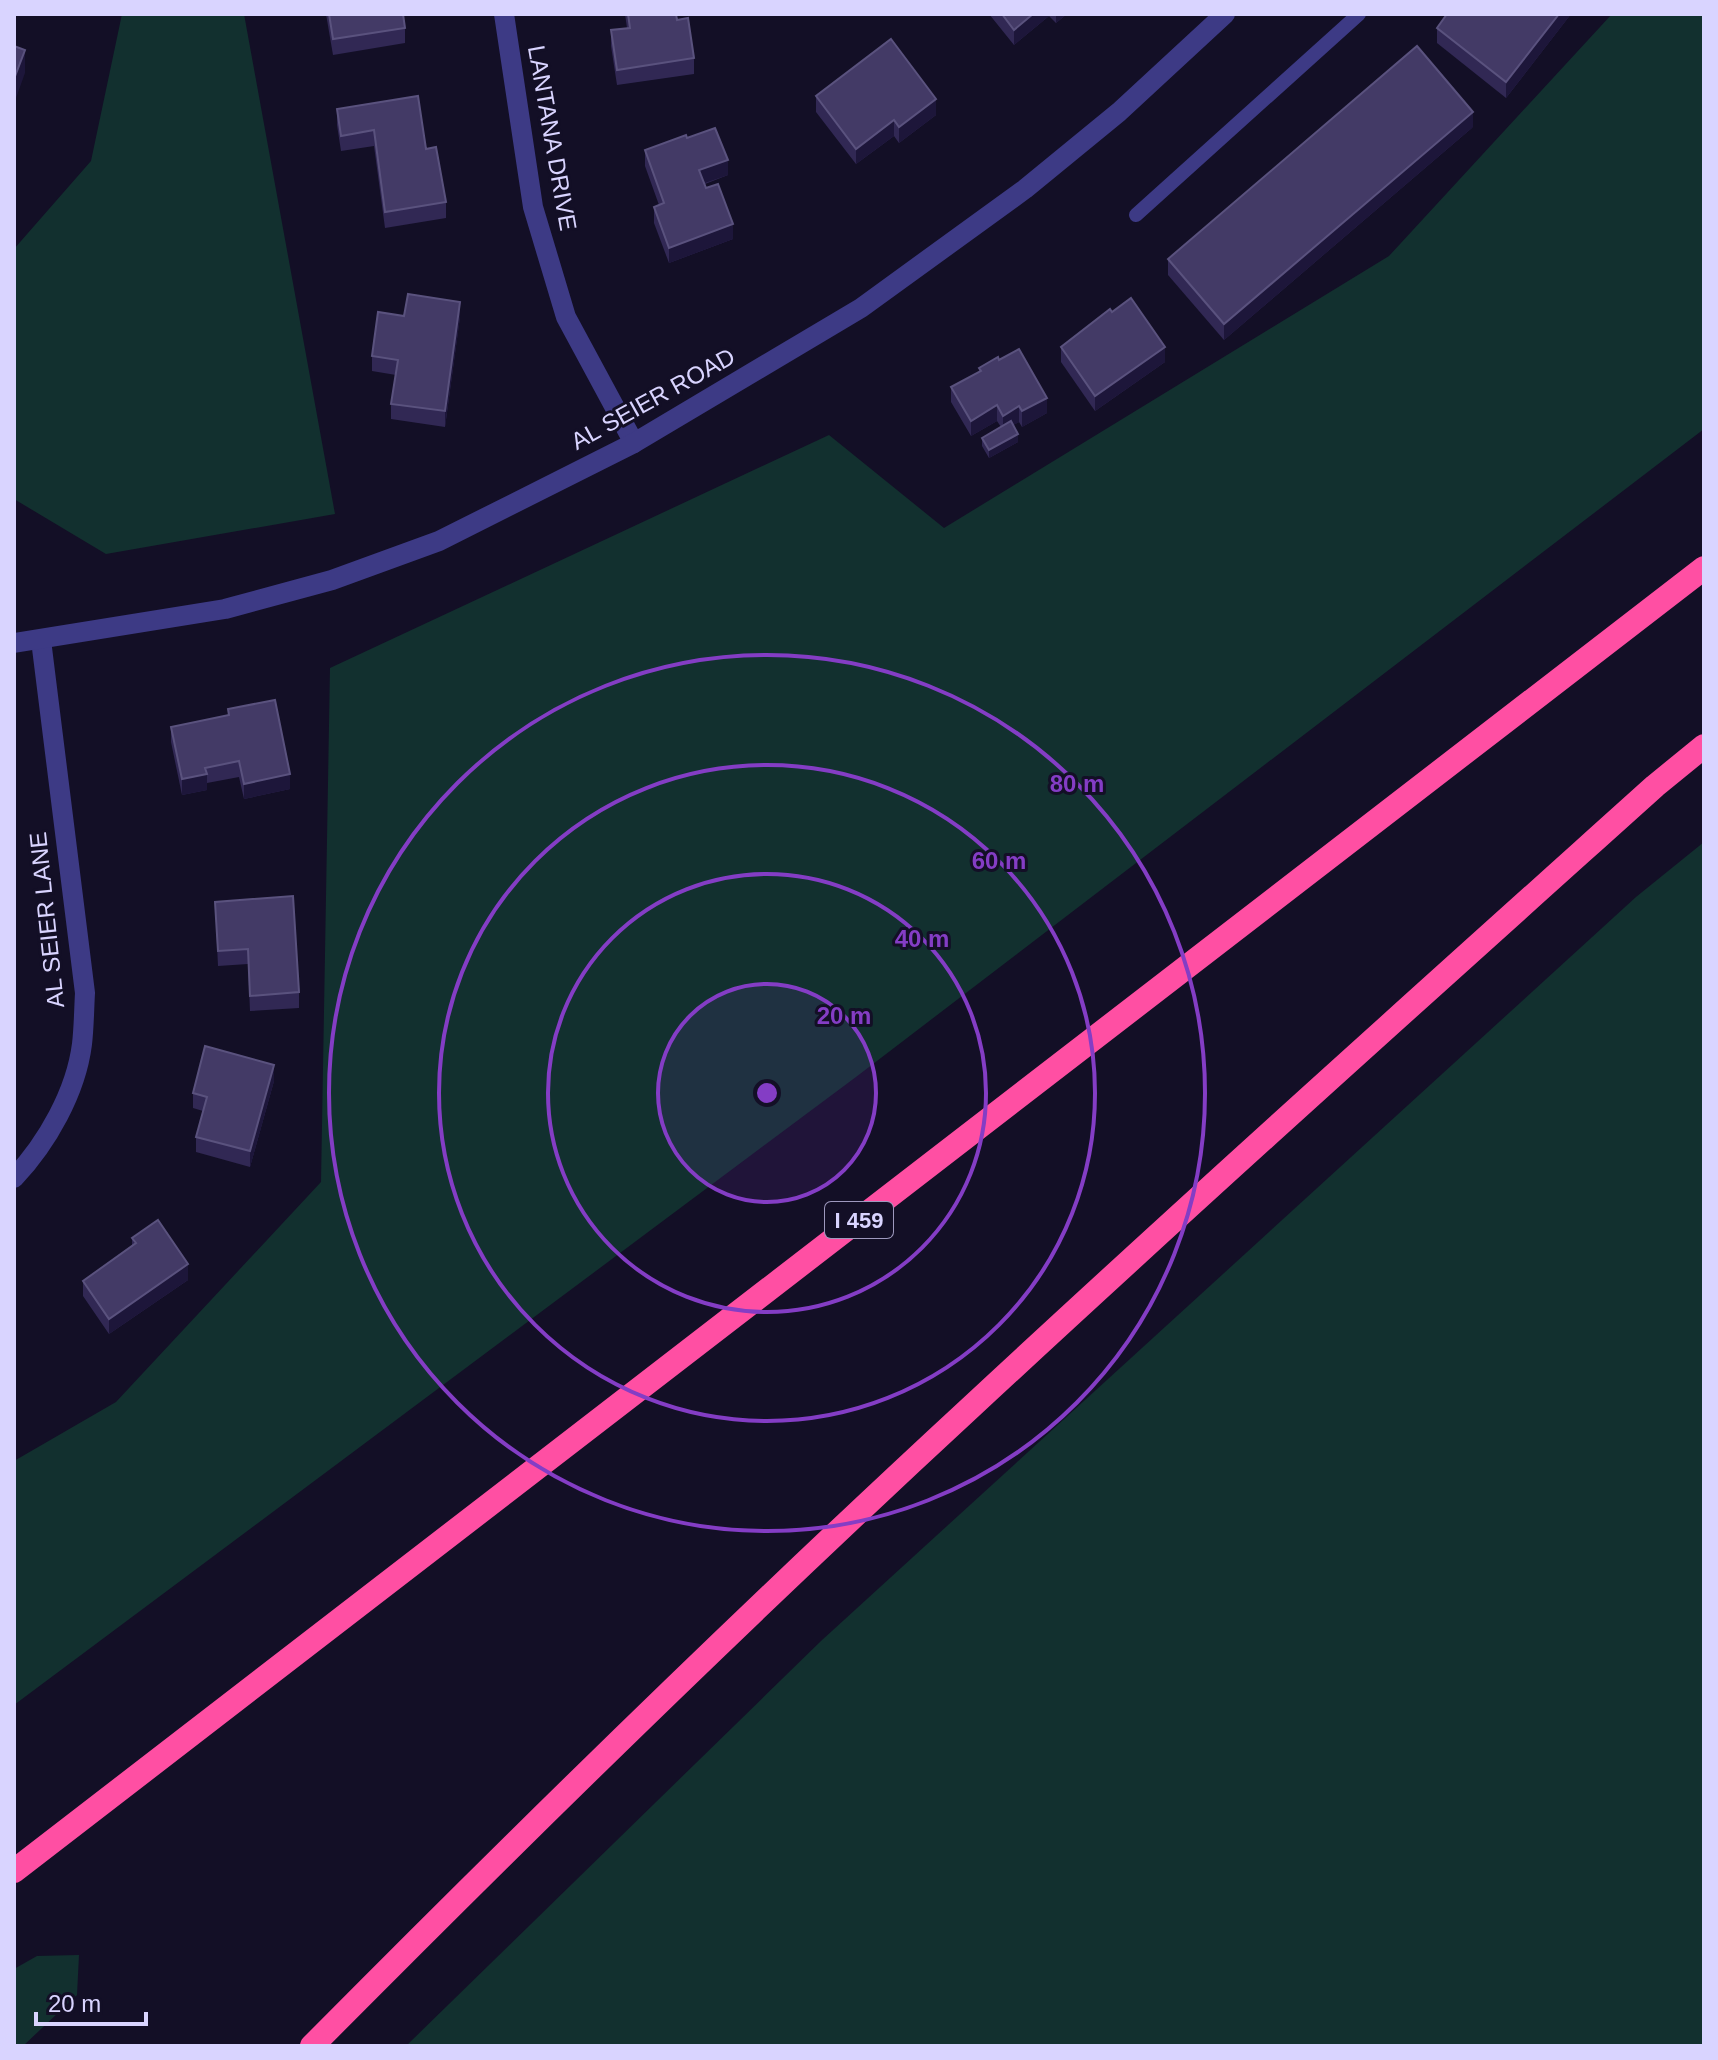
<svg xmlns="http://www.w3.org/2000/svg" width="1718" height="2060" font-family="Arial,sans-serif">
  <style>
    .green { fill: #12302f }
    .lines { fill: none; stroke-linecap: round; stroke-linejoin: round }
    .service { stroke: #3d3a85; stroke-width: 14 }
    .minor { stroke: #3d3a85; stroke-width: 20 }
    .tertiary { stroke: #3d3a85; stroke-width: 20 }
    .motorway { stroke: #ff4fa3; stroke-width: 24 }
    .wall { fill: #312854 }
    .shaded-wall { fill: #1d163a }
    .building { fill: #433a66; stroke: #5a527e; stroke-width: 2 }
    .ring { fill: none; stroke: #843dc5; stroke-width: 4 }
    .labels { text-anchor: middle; stroke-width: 6; stroke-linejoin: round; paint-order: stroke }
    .shield { fill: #130f26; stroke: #9e99be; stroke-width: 2 }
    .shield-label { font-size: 22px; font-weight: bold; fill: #d9d4ff }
    .street-label { font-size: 24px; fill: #d9d4ff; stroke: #130f26 }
    .centre { fill: #843dc5; stroke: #130f26; stroke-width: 4 }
    .ring-label { font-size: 24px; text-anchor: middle; font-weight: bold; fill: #843dc5; stroke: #130f26; stroke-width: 6; stroke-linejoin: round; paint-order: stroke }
  </style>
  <rect width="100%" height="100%" fill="#130f26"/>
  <g class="green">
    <path d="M122 14H244L335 514 106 554 14 499V249L91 161Z"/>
    <path d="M1612 14H1704V429L856 1077 14 1705V1461L116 1402 321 1182 330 668 829 435 944 528 1389 256Z"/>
    <path d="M1704 842V2046H406L821 1641 1636 897Z"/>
    <path d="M79 1955 77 1995 23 2046H14V1969L37 1956Z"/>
  </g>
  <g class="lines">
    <path class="service" d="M1136 215 1359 14"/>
    <g class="minor">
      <path d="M504 14 533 207 566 317 634 443"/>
      <path d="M14 1178C47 1143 76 1092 82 1044 84 1027 84 1010 85 993L41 640"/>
    </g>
    <path class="tertiary" d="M14 643 225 609 332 580 439 541 634 443 861 308 1025 189 1119 112 1225 14"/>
    <g class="motorway">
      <path d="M14 1871 1704 568"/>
      <path d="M312 2046C527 1829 746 1615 970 1408 1196 1198 1426 992 1655 786L1704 746"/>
    </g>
  </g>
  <g class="wall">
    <path d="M326 14H403L405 28V43L333 55Z"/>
    <path d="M625 14H676L677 20 694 58V74L617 85 611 46V30L627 28Z"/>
    <path d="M989 14H1067L1056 23 1049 16 1014 45Z"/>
    <path d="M1571 14 1506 98 1437 43V28Z"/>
    <path d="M816 96 936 115 899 143 894 136 856 164 816 112Z"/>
    <path d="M337 109 426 149 446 202V218L385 228 374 146 341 151 337 125Z"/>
    <path d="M1473 127 1224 340 1168 275V259Z"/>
    <path d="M687 138 728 175 705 184 733 239 669 263 654 223V207L659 205 645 166V150Z"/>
    <path d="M404 316 460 317 445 427 391 419V404L396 375 372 371V356Z"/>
    <path d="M1061 347 1165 362 1095 411 1061 362Z"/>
    <path d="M979 368 1047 413 1022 427 1019 422 1013 425 1018 442 989 458 982 446V438L1001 427 997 421 971 436 951 402V387L979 372Z"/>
    <path d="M228 709 290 789 244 799 239 777 207 783V790L182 795 171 742V727L228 715Z"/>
    <path d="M215 902 299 992V1008L250 1011 248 964 218 966Z"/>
    <path d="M274 1081 250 1167 196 1152V1137L203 1111 193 1108V1093Z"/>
    <path d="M132 1238 188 1280 109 1334 83 1296V1281L132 1246Z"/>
  </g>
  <g class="shaded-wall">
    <path d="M1033 14H1049V16L1014 45V30Z"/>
    <path d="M1056 14H1067L1056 23Z"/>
    <path d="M1559 14H1571L1506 98V82Z"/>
    <path d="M25 50V73L16 98V109L14 114V79Z"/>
    <path d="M936 99V115L899 143V127Z"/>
    <path d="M1473 112V127L1224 340V324Z"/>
    <path d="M894 120V136L856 164V149Z"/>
    <path d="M728 160V175L699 185V170Z"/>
    <path d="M733 224V239L669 263V248Z"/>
    <path d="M460 302V317L445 427V411Z"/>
    <path d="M1165 347V362L1095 411V396Z"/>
    <path d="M1047 398V413L1022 427V411Z"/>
    <path d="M997 405V421L971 436V421Z"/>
    <path d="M1019 406V422L1003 431V416Z"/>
    <path d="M1018 434V442L989 458V450Z"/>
    <path d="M207 774V790L182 795V779Z"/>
    <path d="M290 774V789L244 799V784Z"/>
    <path d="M274 1065V1081L250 1167V1151Z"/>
    <path d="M188 1264V1280L109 1334V1319Z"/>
  </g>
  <g class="building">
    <path d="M329 14H403L405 28 333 39Z"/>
    <path d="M628 14H676L677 20 688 18 694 58 617 70 611 30 630 28Z"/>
    <path d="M1002 14H1033L1014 30Z"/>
    <path d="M1447 14H1559L1506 82 1437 28Z"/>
    <path d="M891 39 936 99 899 127 894 120 856 149 816 96Z"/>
    <path d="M14 46 25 50 14 79Z"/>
    <path d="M1417 46 1473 112 1224 324 1168 259Z"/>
    <path d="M418 96 426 149 436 147 446 202 385 212 374 130 341 136 337 109Z"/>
    <path d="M715 128 728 160 699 170 706 188 718 184 733 224 669 248 654 207 664 203 645 150 686 135 687 138Z"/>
    <path d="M408 294 460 302 445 411 391 404 398 360 372 356 378 312 404 316Z"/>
    <path d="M1131 298 1165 347 1095 396 1061 347 1110 309 1112 312Z"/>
    <path d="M1019 349 1047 398 1022 411 1019 406 1003 416 997 405 971 421 951 387 981 371 979 368 998 357 999 360Z"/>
    <path d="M1011 421 1018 434 989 450 982 438Z"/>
    <path d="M275 700 290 774 244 784 239 761 205 768 207 774 182 779 171 727 229 715 228 709Z"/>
    <path d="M293 896 299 992 250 996 248 949 218 951 215 902Z"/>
    <path d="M205 1046 274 1065 250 1151 196 1137 207 1097 193 1093Z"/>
    <path d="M158 1220 188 1264 109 1319 83 1281 136 1243 132 1238Z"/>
  </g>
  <circle cx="767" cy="1093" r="109" fill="#843dc5" fill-opacity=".12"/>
  <g class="ring">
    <circle cx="767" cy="1093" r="109"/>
    <circle cx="767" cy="1093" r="219"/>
    <circle cx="767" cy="1093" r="328"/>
    <circle cx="767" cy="1093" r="438"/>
  </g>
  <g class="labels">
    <rect class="shield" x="825" y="1202" width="68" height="36" rx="6"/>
    <g class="shield-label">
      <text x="859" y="1228">I 459</text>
    </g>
    <g class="street-label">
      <text transform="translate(552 138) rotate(80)" y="8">LANTANA DRIVE</text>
      <text transform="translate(653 399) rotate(-29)" y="8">AL SEIER ROAD</text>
      <text transform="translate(47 920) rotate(-96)" y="8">AL SEIER LANE</text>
    </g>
  </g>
  <circle cx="767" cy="1093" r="12" class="centre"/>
  <g class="ring-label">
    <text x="1077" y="792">80 m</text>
    <text x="999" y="869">60 m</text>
    <text x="922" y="947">40 m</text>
    <text x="844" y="1024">20 m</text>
  </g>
  <rect width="1718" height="2060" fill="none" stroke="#d9d4ff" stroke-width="32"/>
  <path d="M36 2012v12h110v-12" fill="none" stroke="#d9d4ff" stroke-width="4"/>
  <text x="48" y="2012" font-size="24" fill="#d9d4ff" stroke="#130f26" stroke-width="6" paint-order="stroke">20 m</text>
</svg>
